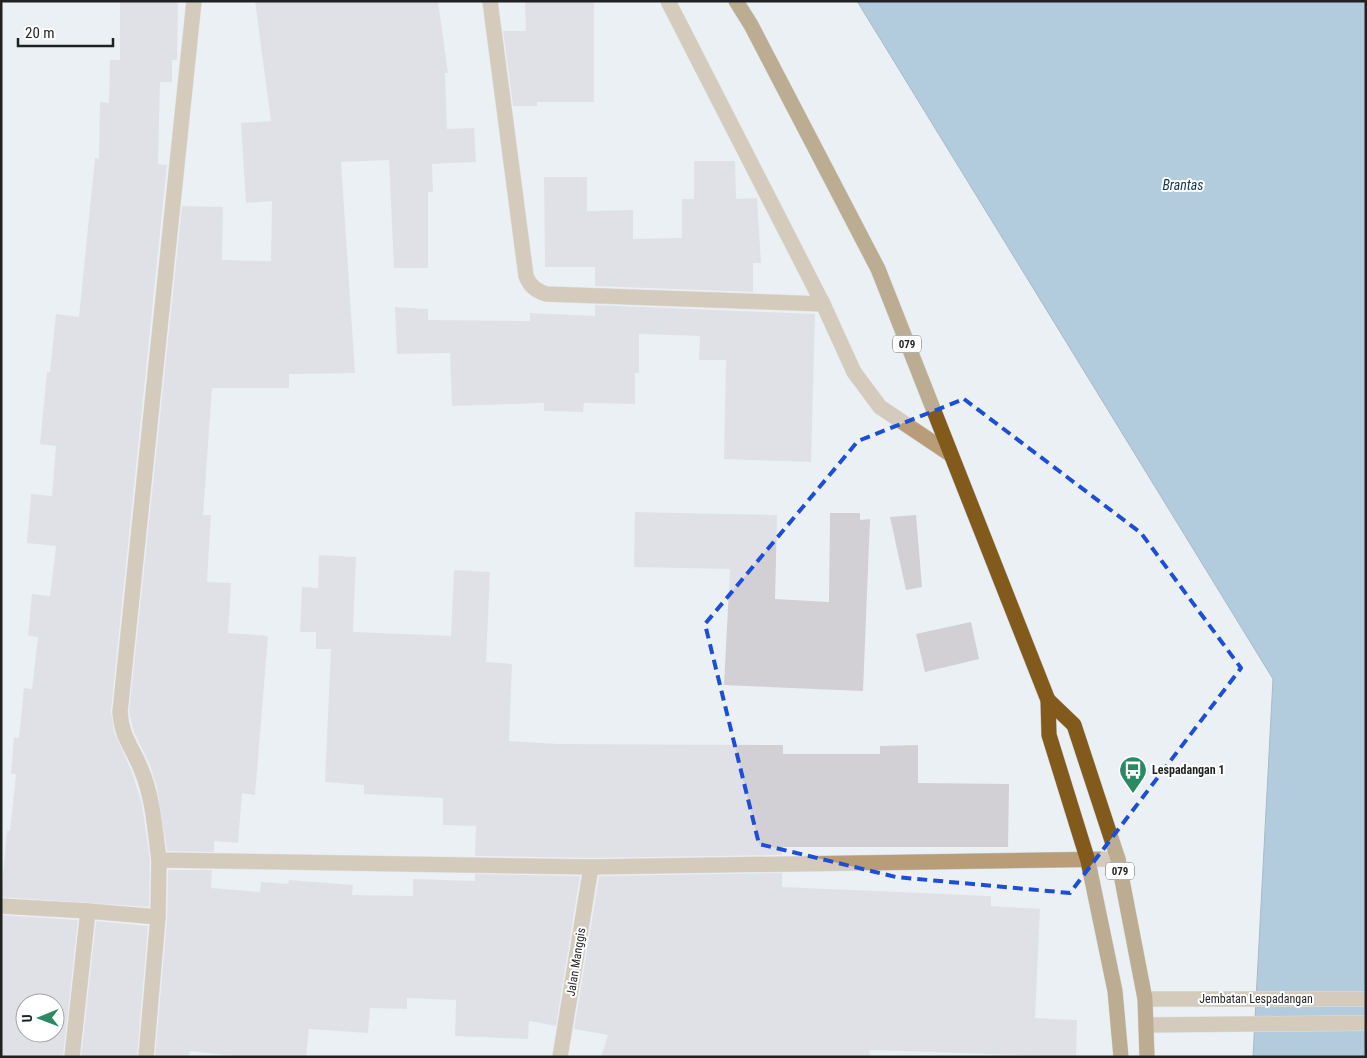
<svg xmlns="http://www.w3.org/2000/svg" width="1367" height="1058" font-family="'Roboto Condensed',sans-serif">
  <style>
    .water { fill: #6e9ec2; stroke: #567892 }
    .building { fill: #d2cfd5; fill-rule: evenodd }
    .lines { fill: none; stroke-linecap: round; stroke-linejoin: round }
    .street-casing { stroke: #c6cbce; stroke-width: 16 }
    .primary-casing { stroke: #c6cbce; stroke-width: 16 }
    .street { stroke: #b99d78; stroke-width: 15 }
    .primary { stroke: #815a1c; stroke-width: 15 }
    .marked { fill: none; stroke: #1d4ed8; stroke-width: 4; stroke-dasharray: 10 6; stroke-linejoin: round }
    .labels { text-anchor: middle; stroke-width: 4; stroke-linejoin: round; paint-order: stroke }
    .shield { fill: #fff; stroke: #626464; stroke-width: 1 }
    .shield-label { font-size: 11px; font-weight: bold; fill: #1f2122 }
    .poi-label { font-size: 12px; font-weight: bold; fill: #1f2122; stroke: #fff; text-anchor: start }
    .street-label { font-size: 12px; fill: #1f2122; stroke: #fff }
    .water-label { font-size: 14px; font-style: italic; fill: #0f354f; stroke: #fff }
  </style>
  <rect width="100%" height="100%" fill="#ebf0f4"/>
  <path class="water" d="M857 1H1366V1057H1253L1273 679Z"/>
  <g class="building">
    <path d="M120 1H178L177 60H172V82H160L158 164 167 165 111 711 114 732 132 772 142 804 150 860 149 907 1 897 7 831H10L16 774H11L14 737 19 738 24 688 32 689 38 637 28 636 32 594 50 596 56 546 27 543 31 494 52 496 56 446 40 444 47 372H50L56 314 79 317 95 158 99 159 100 102 109 103 110 60H120Z"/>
    <path d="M255 1H438L448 73H445L447 129 474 128 476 162 432 164 433 192H428V268H394L389 160 341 162 355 373 289 374V388H212L203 515H211L207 582 231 583 228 633 268 636 255 795 242 793 238 843 214 841V852L167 851 157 788 150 765 134 732 129 712 182 206 223 207 222 260 271 261 272 201 246 203 241 123 271 121Z"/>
    <path d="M525 1H594V102H537V106H513L503 31H526Z"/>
    <path d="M694 161H735L736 199 757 198 761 263H753V292L595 286V267H545L544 177H587V211L633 210V239L682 238V199H694Z"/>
    <path d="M595 305 815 314 811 462 724 459 726 360H699L700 336 639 334V373H635V404L584 403 583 412 544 411V403L452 406 450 353 397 354 395 307 428 309V320L530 321V313L595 316Z"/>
    <path d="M635 512 777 515 775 599 829 602 830 513H860V520L870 519 863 691 724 685 730 569 634 567Z"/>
    <path d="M916 515 922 587 906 590 890 517Z"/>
    <path d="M319 555 356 557 353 632 451 636 454 570 490 572 486 662 512 664 509 741 558 744 783 745V754H880V746L918 745V783L1009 784 1008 847H782V855L591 858 475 856 476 826 443 825V798L364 794V785L325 782 331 649H316V632H300L302 587 318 588Z"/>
    <path d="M971 622 979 659 925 672 916 634Z"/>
    <path d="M168 870H212L211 888 260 892 261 882 288 884 289 880 353 885 352 895 413 896V879L475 881V874L580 876 556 1026 529 1021 528 1039 455 1036 456 1000 407 998V1009L370 1008 368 1033 309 1029 306 1057H243L190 1051 189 1057H155L167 918Z"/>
    <path d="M782 873V887L991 896V906L1040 909 1035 1018 1077 1020 1076 1057 870 1050 869 1057H601L608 1035 574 1029 599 876Z"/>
    <path d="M1 915 78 920 63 1057H1ZM25 1003H55V1033H25Z"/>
    <path d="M96 921 148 926 137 1057H81Z"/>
  </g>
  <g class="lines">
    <g class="street-casing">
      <g id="street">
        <path d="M194 1 120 712C122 739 132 746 141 769 153 797 155 830 159 860L591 867 1118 859"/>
        <path d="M490 1 526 276C530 286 535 290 546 294L823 304"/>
        <path d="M668 1 823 304 854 372 880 407 950 454"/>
        <path d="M1 906 88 911 72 1057"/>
        <path d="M88 911 158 917"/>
        <path d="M1145 999H1366"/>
        <path d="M1147 1025 1366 1023"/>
        <path d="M146 1057 158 917 159 860"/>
        <path d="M560 1057 591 867"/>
      </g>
    </g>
    <g class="primary-casing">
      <g id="primary">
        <path d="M736 1 751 25 878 269 1048 700 1049 735 1088 861 1115 991 1121 1057"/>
        <path d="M1048 700 1074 725 1118 859 1145 999 1147 1057"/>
      </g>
    </g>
    <use href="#street" class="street"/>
    <use href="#primary" class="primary"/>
  </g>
  <path d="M0 0H1367V1058H0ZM964 399 1141 533 1241 668 1070 893 896 877 759 844 705 624 858 441Z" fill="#ebf0f4" fill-opacity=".55" fill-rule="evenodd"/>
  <path class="marked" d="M964 399 1141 533 1241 668 1070 893 896 877 759 844 705 624 858 441Z"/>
  <defs>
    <g id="bus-pin" transform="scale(1.4375)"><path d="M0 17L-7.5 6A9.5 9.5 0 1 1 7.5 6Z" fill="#2b8a63" stroke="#fff"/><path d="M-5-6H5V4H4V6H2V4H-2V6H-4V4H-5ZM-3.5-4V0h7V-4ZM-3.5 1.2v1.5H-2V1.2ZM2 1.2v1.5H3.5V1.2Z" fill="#fff"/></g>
  </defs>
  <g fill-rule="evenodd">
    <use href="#bus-pin" x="1133" y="770"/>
  </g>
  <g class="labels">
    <g class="shield">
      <rect x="893" y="335.5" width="28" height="17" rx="4"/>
      <rect x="1106" y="862.5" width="28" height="17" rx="4"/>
    </g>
    <g class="shield-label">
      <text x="907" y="348">079</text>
      <text x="1120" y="875">079</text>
    </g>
    <g class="poi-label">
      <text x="1152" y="774">Lespadangan 1</text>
    </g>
    <g class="street-label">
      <text transform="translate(576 962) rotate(-81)" y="4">Jalan Manggis</text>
      <text x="1256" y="1003">Jembatan Lespadangan</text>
    </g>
    <g class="water-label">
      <text x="1183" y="190">Brantas</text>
    </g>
  </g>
  <rect width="1367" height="1058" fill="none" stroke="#1f2122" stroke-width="5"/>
  <g transform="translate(40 1018) rotate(269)"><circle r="24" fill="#ffffff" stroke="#a5a6a7"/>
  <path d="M0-4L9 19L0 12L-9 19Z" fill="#2b8a63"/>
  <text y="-8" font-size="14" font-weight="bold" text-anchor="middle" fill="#1f2122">U</text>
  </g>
  <path d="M18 38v8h95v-8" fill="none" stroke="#1f2122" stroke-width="2.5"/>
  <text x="25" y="38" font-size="15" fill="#1f2122" stroke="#ffffff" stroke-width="4" paint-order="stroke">20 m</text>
</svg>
